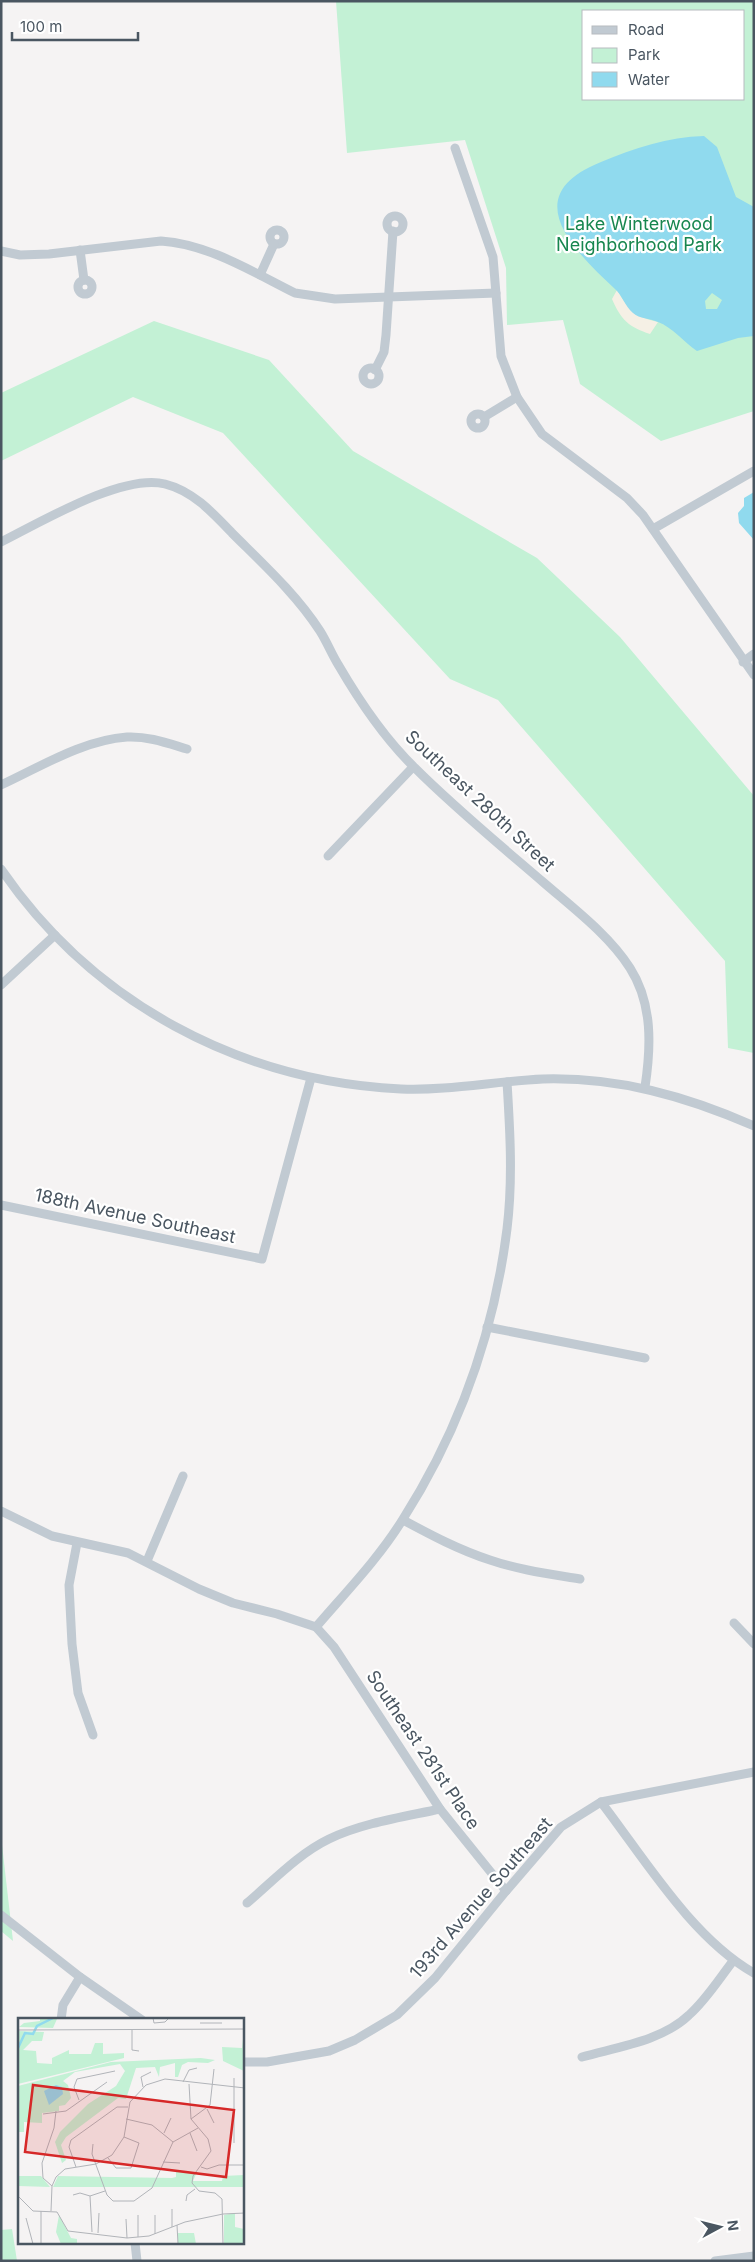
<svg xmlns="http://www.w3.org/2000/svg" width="755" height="2262" font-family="Inter,sans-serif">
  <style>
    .green { fill: #c3f1d5; fill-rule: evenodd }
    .sand { fill: #f5f0e5 }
    .water { fill: #90daee; fill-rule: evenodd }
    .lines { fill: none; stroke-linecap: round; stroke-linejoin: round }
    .minor { stroke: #c1cad2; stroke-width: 9 }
    .labels { text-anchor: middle; stroke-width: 4.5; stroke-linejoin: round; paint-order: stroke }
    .park-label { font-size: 18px; fill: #17864f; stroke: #fff }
    .street-label { font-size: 18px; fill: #4a5661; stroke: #fff }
    .inset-river { fill: none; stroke: #90daee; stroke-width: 2.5 }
    .inset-road { fill: none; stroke: #b1b4b9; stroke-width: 1 }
    .view { fill: #d62828; fill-opacity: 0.15; stroke: #d62828; stroke-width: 2.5 }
    .inset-edge { fill: none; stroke: #4a5661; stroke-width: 2.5 }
  </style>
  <rect width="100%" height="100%" fill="#f5f3f3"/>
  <g class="green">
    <path d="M336 1H754V411L661 441 580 384 563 320 507 325 506 268 465 140 347 153ZM584 11H744V99H584Z"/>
    <path d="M154 321 269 360 353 451 537 558 620 637 754 796V1053L728 1048 725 961 498 700 450 679 223 433 133 397 1 461V393Z"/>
    <path d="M1 1836 13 1941 1 1931Z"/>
    <path d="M12 2229 17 2261H1V2230Z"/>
  </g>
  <path class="sand" d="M617 290C629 310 636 317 658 322L650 334C629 327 621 320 612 299Z"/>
  <g class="water">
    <path d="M704 136 717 147 736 197 754 207V336L738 338 697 351C684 342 672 327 658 322 649 318 640 319 633 313 625 306 622 295 615 289 571 248 518 195 601 162 634 148 668 137 704 136ZM712 293 722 300 717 309H706L705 301Z"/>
    <path d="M754 492V540L739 523 738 513 744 506V498Z"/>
  </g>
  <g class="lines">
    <g class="minor">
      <path d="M455 148 493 257 501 356 517 397 542 434 627 498 643 515 754 675"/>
      <circle cx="395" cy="224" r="8"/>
      <circle cx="277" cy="237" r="7"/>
      <path d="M80 250 84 280"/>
      <path d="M1 251 20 255 49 254 161 241C208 244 253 272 295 293L335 299 496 293"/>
      <path d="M260 275 274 244"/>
      <circle cx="85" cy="287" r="7"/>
      <circle cx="371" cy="376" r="8"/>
      <path d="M375 370 384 352 386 335 393 231"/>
      <circle cx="478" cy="421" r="7"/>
      <path d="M484 417 517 397"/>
      <path d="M653 529 754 471"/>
      <path d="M1 542C41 522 123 473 165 484 193 491 213 513 232 533 263 564 296 594 320 631 327 642 332 655 339 666 360 702 384 738 415 768 455 808 500 845 543 882 573 908 609 935 630 968 653 1004 651 1047 645 1087"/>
      <path d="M743 662 754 654"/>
      <path d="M1 785C40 767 83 740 127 737 148 736 167 743 187 749"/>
      <path d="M328 856 413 767"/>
      <path d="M1 869C93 1003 239 1081 401 1089 448 1091 496 1081 543 1079 618 1077 686 1096 754 1126"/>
      <path d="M1 985 55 935"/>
      <path d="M1 1205 262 1259 311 1078"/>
      <path d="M487 1327 645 1358"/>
      <path d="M1 1511 52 1536 128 1553 199 1589 233 1603 277 1614 316 1627 334 1647 440 1809 506 1891"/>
      <path d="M403 1520C431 1535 459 1550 490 1560 519 1570 550 1574 580 1579"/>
      <path d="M77 1543 69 1585 72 1644 78 1693 93 1735"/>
      <path d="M147 1561 183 1476"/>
      <path d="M734 1623 754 1644"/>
      <path d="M316 1627C346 1592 379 1558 403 1519 459 1431 494 1332 507 1229 513 1180 510 1130 507 1082"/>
      <path d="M601 1802C644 1858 692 1938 754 1973"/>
      <path d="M247 1903C273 1881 298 1854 329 1839 362 1823 403 1817 440 1809"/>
      <path d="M1 1915 80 1977 142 2020"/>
      <path d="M61 2020 63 2005 80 1977"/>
      <path d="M582 2057C617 2047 662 2041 689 2015 706 2000 719 1979 733 1961"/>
      <path d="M242 2062H267L329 2051 355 2040 397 2015 435 1978 506 1891 561 1827 601 1802 754 1772"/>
      <path d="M135 2243 137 2261"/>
      <path d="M715 2261 754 2256"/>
    </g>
  </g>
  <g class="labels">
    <g class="park-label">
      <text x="639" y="230">Lake Winterwood<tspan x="639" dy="21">Neighborhood Park</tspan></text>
    </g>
    <g class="street-label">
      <text transform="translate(480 801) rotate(43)" y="6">Southeast 280th Street</text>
      <text transform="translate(135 1216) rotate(12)" y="6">188th Avenue Southeast</text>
      <text transform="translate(423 1750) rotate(56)" y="6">Southeast 281st Place</text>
      <text transform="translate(481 1898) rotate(-49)" y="6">193rd Avenue Southeast</text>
    </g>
  </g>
  <g transform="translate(18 2018)">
    <rect width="226" height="226" fill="#f5f3f3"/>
    <path d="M22 0H44L39 1 35 10 1 9 6 5 22 3ZM0 13 26 14 24 23H14L5 32 18 33 19 45 34 46V40L51 32V36H73L77 25H85V36L106 35V40L0 66ZM225 21H227L226 53 205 43 204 29 224 30ZM183 40 197 42 190 45 170 44 164 47 160 59H157V45L142 49 141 59 137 49 118 50 108 81 100 80 48 119 43 127 48 142 44 145 37 124 42 114 70 86 98 68 107 53 102 46 57 54 45 63 50 67 53 80 47 87 41 88V93L24 95V105L6 104V114H0V68L93 44ZM158 154H179L175 163H204L205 158 226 157V169H35L40 158 154 160 158 159ZM0 158H23L32 169 0 168ZM217 195V209L226 211V226H206V197ZM41 197 53 220 59 221V226H43L38 214ZM160 215H176L178 226H160Z" fill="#c3f1d5"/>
    <path d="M38 67 44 69 45 76 31 87 26 73Z" fill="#90daee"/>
    <path class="inset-river" d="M0 30 7 15 15 16 19 8 35 0"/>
    <path class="inset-road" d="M135 0 136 5 147 4 151 0M182 5H204M0 12 227 11M114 12V32L121 33M216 60V125M165 64 171 52 179 50M171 66 173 101 190 121 193 133 175 158 174 165 181 173 197 175 204 181 205 226M125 69 123 59 133 54M61 82 56 69 59 61 97 53M189 91 196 105M25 96 48 93 89 64M108 101 134 107 155 124M173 101 192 87 196 51M146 115 153 100M172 115 179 133M155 124 180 110M0 126V171M75 126 74 136 89 177 95 183H116L134 170 155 124M90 140 98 150H113L121 125 106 119M145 144 162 145M58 149 51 129 53 122 99 89H110M183 149 189 151 201 147H227M34 168 25 160 24 145 36 110 38 93M55 177 62 175 72 178 87 173M0 178 15 193 39 194 50 213 109 220 131 218 167 204 205 196 227 195M72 178 74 214M168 183 169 177 177 171M154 191V209M33 193 34 168 38 159 47 151 78 146 94 137 106 119 112 84 128 67 147 61 227 70M120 197V219M137 197V216M8 200 15 226M108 201 109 220M159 207 160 226M80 215 81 195M23 226V193"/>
    <path class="view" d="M15 67 216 92 208 159 7 134Z"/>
    <rect width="226" height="226" class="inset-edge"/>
  </g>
  <rect width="755" height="2262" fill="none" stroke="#4a5661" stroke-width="5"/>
  <rect x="582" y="10" width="162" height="90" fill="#ffffff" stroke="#b7bbc0"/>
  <rect x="592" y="26" width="25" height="8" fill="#c1cad2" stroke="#b7bbc0"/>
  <text x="628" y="35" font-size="15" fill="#4a5661">Road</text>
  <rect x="592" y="48" width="25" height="15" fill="#c3f1d5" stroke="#b7bbc0"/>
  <text x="628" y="60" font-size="15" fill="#4a5661">Park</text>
  <rect x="592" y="72" width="25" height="15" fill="#90daee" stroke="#b7bbc0"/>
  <text x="628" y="85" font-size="15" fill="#4a5661">Water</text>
  <g transform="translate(720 2227) rotate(83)" stroke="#ffffff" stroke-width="4" paint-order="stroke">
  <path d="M0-4L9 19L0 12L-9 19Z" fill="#4a5661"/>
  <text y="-8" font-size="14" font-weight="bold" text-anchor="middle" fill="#4a5661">N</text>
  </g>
  <path d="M12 32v8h126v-8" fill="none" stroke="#4a5661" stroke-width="2.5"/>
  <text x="20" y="32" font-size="15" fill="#4a5661" stroke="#ffffff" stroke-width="4" paint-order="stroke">100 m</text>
</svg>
